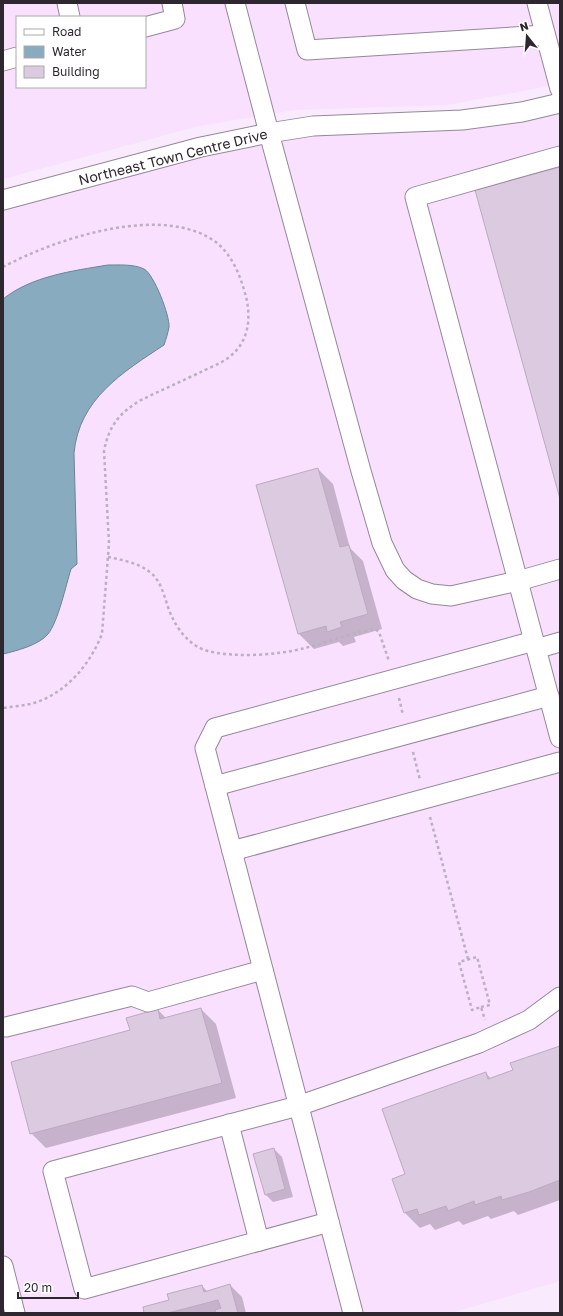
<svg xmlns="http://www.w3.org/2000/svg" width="563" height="1316" font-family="'Golos Text',sans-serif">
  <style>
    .built { fill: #f8e0fe; fill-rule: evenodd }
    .water { fill: #88abc0; stroke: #6d8395 }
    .shadow { fill: #0003 }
    .building { fill: #dccae1; stroke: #bcaac0 }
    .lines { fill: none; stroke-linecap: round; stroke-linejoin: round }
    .minor-casing { stroke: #96869b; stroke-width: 21 }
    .path { stroke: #bcafbf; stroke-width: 2.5; stroke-dasharray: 3 3; stroke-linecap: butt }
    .minor { stroke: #fff; stroke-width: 19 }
    .labels { text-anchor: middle; stroke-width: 3; stroke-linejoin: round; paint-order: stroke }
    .street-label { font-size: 14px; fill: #2e2730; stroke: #fff }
  </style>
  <rect width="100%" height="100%" fill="#f9eafd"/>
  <g class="built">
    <path d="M3 3H560V84L447 105 294 110 199 126 3 179ZM17 17H145V87H17Z"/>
    <path d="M560 102V1281L451 1313H3V202L269 133Z"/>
  </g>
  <path class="water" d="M108 265C119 265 134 264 144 269 154 274 170 316 169 327 168 333 166 339 164 345 123 372 79 399 74 453L77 564 71 569C66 585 58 622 48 634 39 645 16 651 3 654V299C32 276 72 271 108 265Z"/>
  <g class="shadow">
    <path d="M318 469 333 484 350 548 363 561 382 629 354 637 356 642 343 646 339 642 314 649 299 634Z"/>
    <path d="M201 1009 216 1024 236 1098 46 1148 31 1133 131 1031 158 1010 166 1018Z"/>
    <path d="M560 1047V1200L518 1215 514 1211 491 1219 488 1216 463 1225 459 1221 435 1230 430 1224 420 1228 405 1213 393 1179 406 1175 486 1073 491 1079 514 1070Z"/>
    <path d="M274 1149 282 1157 293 1197 273 1202 265 1194Z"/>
    <path d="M230 1285 242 1297 246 1313H145L202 1286 208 1292Z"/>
  </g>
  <g class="building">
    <path d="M560 167V499L475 190Z"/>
    <path d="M318 468 340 547 349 545 368 614 340 622 342 627 327 632 326 626 298 634 256 485Z"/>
    <path d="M201 1008 222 1083 30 1134 11 1062 130 1030 126 1018 158 1009 160 1019Z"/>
    <path d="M560 1046V1180L529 1192 502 1200 501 1196 475 1205 474 1201 448 1211 446 1206 419 1215 417 1209 404 1213 392 1179 405 1174 382 1109 486 1072 488 1079 513 1070 510 1063Z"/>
    <path d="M274 1148 285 1189 265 1195 253 1154Z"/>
    <path d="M230 1284 238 1313H216L215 1310 221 1308 218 1300 168 1313H144L143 1307 169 1300 167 1294 202 1285 204 1292Z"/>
  </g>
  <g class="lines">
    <g class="minor-casing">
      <g id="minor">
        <path d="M67 3 70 17"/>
        <path d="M235 3 269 133 361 471 382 543 395 570 404 580 417 589 432 594 451 596 518 581 560 569"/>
        <path d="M295 3 307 50 545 35"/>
        <path d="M537 3 560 89"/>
        <path d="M145 27 175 19 172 3"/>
        <path d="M3 61 17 57"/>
        <path d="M560 156 415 197 560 738"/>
        <path d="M3 200 201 147 269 133 313 126 462 120 522 112 560 103"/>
        <path d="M536 649 560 642"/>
        <path d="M215 786 549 696"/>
        <path d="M232 851 560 762"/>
        <path d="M6 1027 132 996 148 1002 263 970"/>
        <path d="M229 1124 259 1241"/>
        <path d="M329 1222 84 1289 53 1171 298 1106 479 1043 529 1020 560 997"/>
        <path d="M3 1266 15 1313"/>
        <path d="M353 1313 205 748 215 728 534 641"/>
      </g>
    </g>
    <g class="path">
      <path d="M3 267C55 239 164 202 217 243 234 257 242 280 247 301 251 323 247 344 228 358 220 364 208 368 199 373 179 382 160 391 141 400 119 413 109 426 104 451L109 543 102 634C90 664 68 691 37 702 26 706 14 706 3 708"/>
      <path d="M108 557C123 560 139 563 151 573 164 584 165 604 173 619 180 633 192 647 208 651 234 658 279 655 305 648 328 642 352 633 375 629L379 632 389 661"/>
      <path d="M399 698 403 715"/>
      <path d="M413 752 420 780"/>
      <path d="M430 817 468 959"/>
      <path d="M481 1007 490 1005 477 957 459 962 472 1010 481 1007 485 1020"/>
    </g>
    <use href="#minor" class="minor"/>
  </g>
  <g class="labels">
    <g class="street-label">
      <text transform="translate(173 157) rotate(-14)" y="5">Northeast Town Centre Drive</text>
    </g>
  </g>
  <rect width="563" height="1316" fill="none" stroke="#2e2730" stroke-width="8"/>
  <rect x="16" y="16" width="130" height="72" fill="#ffffff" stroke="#aba9ac"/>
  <rect x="24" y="29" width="20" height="6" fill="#ffffff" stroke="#aba9ac"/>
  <text x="52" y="36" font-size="12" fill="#2e2730">Road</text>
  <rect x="24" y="46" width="20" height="12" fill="#88abc0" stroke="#aba9ac"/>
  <text x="52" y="56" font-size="12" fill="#2e2730">Water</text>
  <rect x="24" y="66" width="20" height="12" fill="#dccae1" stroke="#aba9ac"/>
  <text x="52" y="76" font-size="12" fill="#2e2730">Building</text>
  <g transform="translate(527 36) rotate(343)" stroke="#ffffff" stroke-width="3" paint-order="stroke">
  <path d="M0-3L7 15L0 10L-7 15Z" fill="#2e2730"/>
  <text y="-6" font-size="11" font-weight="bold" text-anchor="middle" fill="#2e2730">N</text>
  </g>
  <path d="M18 1292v6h60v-6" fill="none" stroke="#2e2730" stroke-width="2"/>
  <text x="24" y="1292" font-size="12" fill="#2e2730" stroke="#ffffff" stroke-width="3" paint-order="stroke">20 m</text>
</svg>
